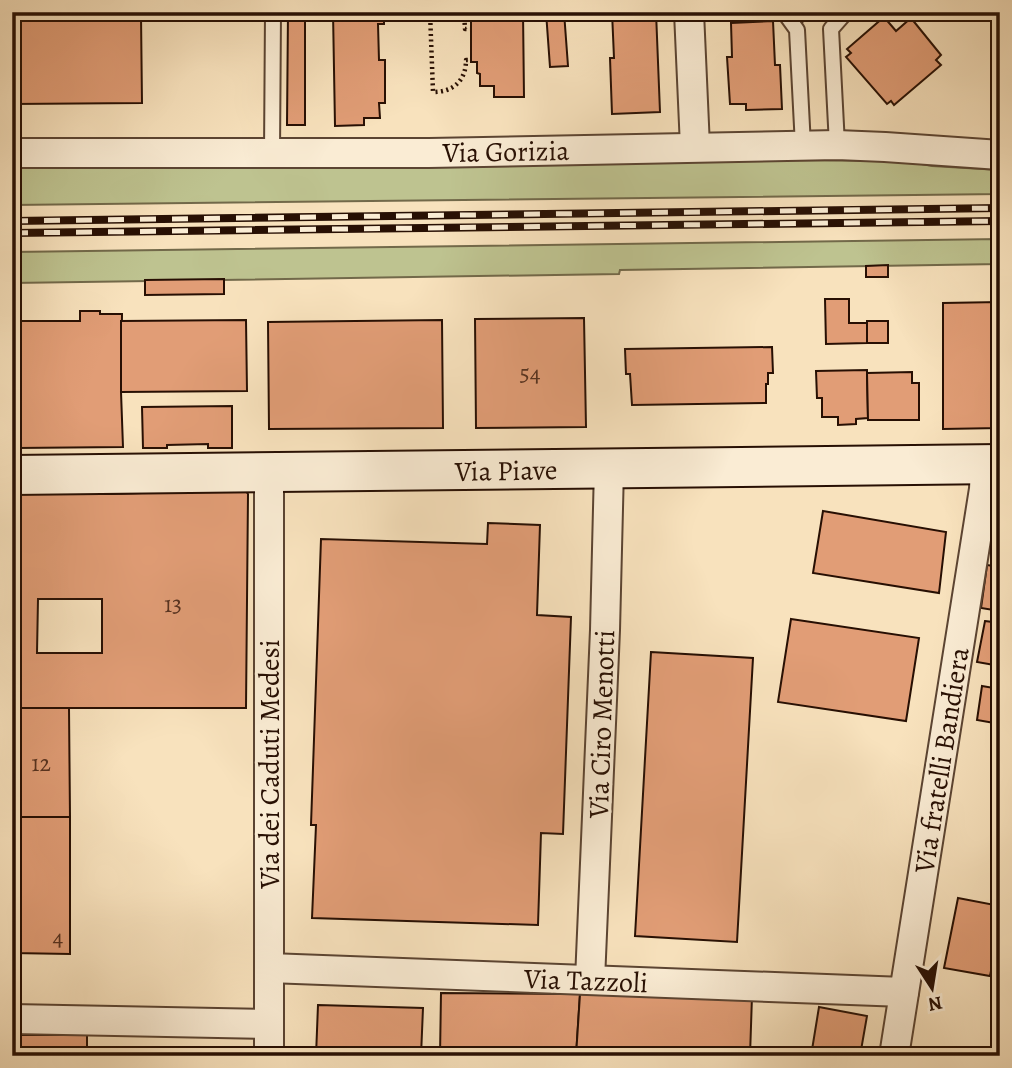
<svg xmlns="http://www.w3.org/2000/svg" width="1012" height="1068" font-family="Alegreya,serif">
  <style>
    .green { fill: #bec390; stroke: #72694a; stroke-width: 2 }
    .building { fill: #e19d76; stroke: #270f03; stroke-width: 2; fill-rule: evenodd }
    .lines { fill: none; stroke-linecap: round; stroke-linejoin: round }
    .lane-casing { stroke: #5b4432; stroke-width: 18 }
    .street-casing { stroke: #5b4432; stroke-width: 32 }
    .secondary-casing { stroke: #270f03; stroke-width: 42 }
    .path { stroke: #270f03; stroke-width: 4.5; stroke-dasharray: 2 3.5; stroke-linecap: butt }
    .lane { stroke: #faecd4; stroke-width: 14 }
    .street { stroke: #faecd4; stroke-width: 28 }
    .secondary { stroke: #faecd4; stroke-width: 38 }
    .rail-casing { stroke: #270f03; stroke-width: 8 }
    .rail { stroke: #faecd4; stroke-width: 5; stroke-dasharray: 16; stroke-linecap: butt }
    .labels { text-anchor: middle; stroke-width: 6; stroke-linejoin: round; paint-order: stroke }
    .number-label { font-size: 24px; fill: #563220 }
    .street-label { font-size: 28px; fill: #270f03; stroke: #faecd4 }
  </style>
  <rect width="100%" height="100%" fill="#f8e2bd"/>
  <filter id="stains"><feTurbulence type="fractalNoise" baseFrequency=".00286" numOctaves="4"/><feColorMatrix values="0 0 0 0 .2 0 0 0 0 .09 0 0 0 0 .02 0 0 0 .5 -.17"/></filter>
  <radialGradient id="worn" r=".72"><stop offset=".6" stop-color="#630" stop-opacity="0"/><stop offset="1" stop-color="#630" stop-opacity=".3"/></radialGradient>
  <g class="green">
    <path d="M788 160 906 161 932 166 1000 170V194L12 205V166H430Z"/>
    <path d="M1000 239V264L620 270 619 274 12 283V252Z"/>
  </g>
  <g class="building">
    <path d="M288 12H305V125H287Z"/>
    <path d="M333 12H384V24H378L379 60H385V103H379L380 118H364V125L335 126Z"/>
    <path d="M477 12H523L524 97H494V86H480V74L477 73V62H471V20H477Z"/>
    <path d="M546 12H564L568 66 550 67Z"/>
    <path d="M612 12H656L660 112 612 114 610 58H614Z"/>
    <path d="M796 12H818L802 22Z"/>
    <path d="M141 15 142 103 12 104V16Z"/>
    <path d="M884 17 896 31 911 18 941 55 936 60 941 65 894 105 891 101 887 104 846 57 851 53 847 49Z"/>
    <path d="M773 21 775 65H780L782 109 746 110V104H730L727 57H732L731 23Z"/>
    <path d="M888 265V277H866V266Z"/>
    <path d="M224 279V294L145 295V280Z"/>
    <path d="M825 299H849V323H867V343L826 344Z"/>
    <path d="M1000 302V428L943 429V303Z"/>
    <path d="M80 311H100V314H122L121 392 123 447 17 448 15 321H80Z"/>
    <path d="M584 318 586 427 476 428 475 319Z"/>
    <path d="M246 320 247 391 121 392V321Z"/>
    <path d="M442 320 443 428 269 429 268 322Z"/>
    <rect x="867" y="321" width="21" height="22"/>
    <path d="M12 323H15L16 407H12Z"/>
    <path d="M772 347 773 373H768V384H766V403L632 405 630 374H626L625 349Z"/>
    <path d="M867 370 868 418 856 419V424L838 425V417H822V398H817L816 371Z"/>
    <path d="M912 372V383H919V420H868L867 373Z"/>
    <path d="M232 406V448H208V444L167 445V448H143L142 407Z"/>
    <path d="M12 407H16L17 444H12Z"/>
    <path d="M245 490 248 494 246 708H12V494H107ZM38 599H102V653H37Z"/>
    <path d="M823 511 946 532 939 593 813 573Z"/>
    <path d="M488 523 540 525 537 615 571 617 563 834 541 833 538 925 312 918 316 825H311L321 539 487 544Z"/>
    <path d="M987 565 1000 567V611L981 608Z"/>
    <path d="M791 619 919 638 906 721 778 702Z"/>
    <path d="M985 621 1000 623V666L977 662Z"/>
    <path d="M651 652 753 658 737 942 635 936Z"/>
    <path d="M982 686 1000 689V724L977 720Z"/>
    <path d="M12 708H69L70 817H12Z"/>
    <path d="M1000 770V807L993 806Z"/>
    <path d="M12 817H70V954L12 953Z"/>
    <path d="M958 898 1000 906V926L990 976 944 968Z"/>
    <path d="M441 993 580 994 576 1056H440Z"/>
    <path d="M580 994 752 996 750 1056H576Z"/>
    <path d="M318 1005 423 1008 421 1056H316Z"/>
    <path d="M819 1007 867 1016 860 1056H811Z"/>
    <rect x="12" y="1035" width="75" height="21"/>
  </g>
  <g class="lines">
    <g class="lane-casing">
      <g id="lane">
        <path d="M784 12 797 30 803 146"/>
        <path d="M837 145 831 29 846 12"/>
        <path d="M272 153 273 12"/>
      </g>
    </g>
    <g class="street-casing">
      <g id="street">
        <path d="M689 12 695 147"/>
        <path d="M12 153H429L837 145 885 147 1000 155"/>
        <path d="M269 968 904 992"/>
        <path d="M590 980 605 630 609 468"/>
        <path d="M12 1019 269 1024"/>
        <path d="M269 1056V472"/>
        <path d="M894 1056 984 489 985 464"/>
      </g>
    </g>
    <g class="secondary-casing">
      <path id="secondary" d="M12 475 1000 464"/>
    </g>
    <g class="path">
      <path d="M412 12C417 16 423 17 429 12"/>
      <path d="M430 12 433 92C454 92 466 80 466 60H471"/>
      <path d="M464 12 465 29H471"/>
    </g>
    <use href="#lane" class="lane"/>
    <use href="#street" class="street"/>
    <use href="#secondary" class="secondary"/>
    <g class="rail-casing">
      <g id="rail">
        <path d="M12 221 1000 208"/>
        <path d="M12 233 1000 221"/>
      </g>
    </g>
    <use href="#rail" class="rail"/>
  </g>
  <g class="labels">
    <g class="number-label">
      <text x="530" y="381">54</text>
      <text x="173" y="612">13</text>
      <text x="41" y="771">12</text>
      <text x="58" y="945">4</text>
    </g>
    <g class="street-label">
      <text transform="translate(506 151) rotate(-1)" y="10">Via Gorizia</text>
      <text transform="translate(506 470) rotate(-1)" y="10">Via Piave</text>
      <text transform="translate(601 724) rotate(-88)" y="10">Via Ciro Menotti</text>
      <text transform="translate(941 760) rotate(-81)" y="10">Via fratelli Bandiera</text>
      <text transform="translate(269 764) rotate(-90)" y="10">Via dei Caduti Medesi</text>
      <text transform="translate(586 980) rotate(2)" y="10">Via Tazzoli</text>
    </g>
  </g>
  <rect width="1012" height="1068" fill="none" stroke="#f8e2bd" stroke-width="42"/>
  <rect x="14" y="14" width="984" height="1040" fill="none" stroke="#270f03" stroke-width="3.5"/>
  <rect x="21" y="21" width="970" height="1026" fill="none" stroke="#270f03" stroke-width="2"/>
  <g transform="translate(932 988) rotate(168)" stroke="#faecd4" stroke-width="5" paint-order="stroke">
  <path d="M0-5L12 26L0 18L-12 26Z" fill="#270f03"/>
  <text y="-10" font-size="19" font-weight="bold" text-anchor="middle" fill="#270f03">N</text>
  </g>
  <rect width="100%" height="100%" filter="url(#stains)"/>
  <rect width="100%" height="100%" fill="url(#worn)"/>
</svg>
